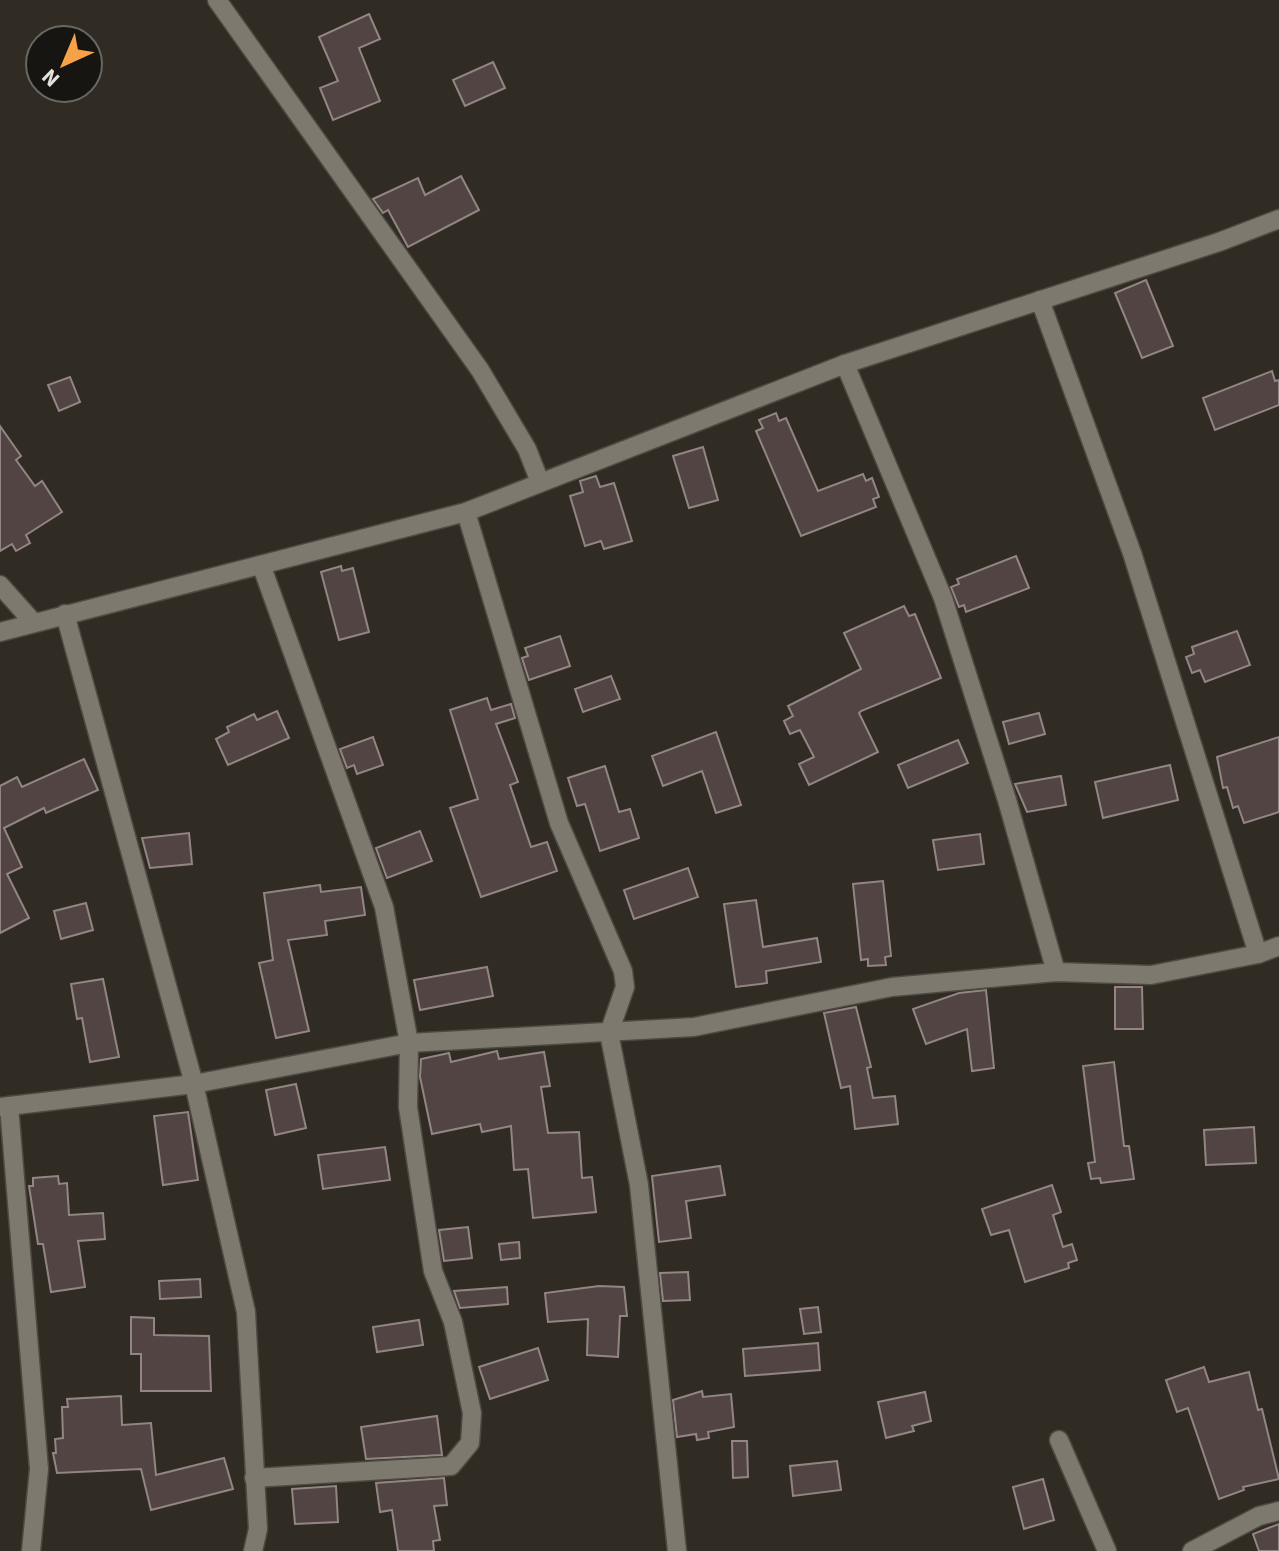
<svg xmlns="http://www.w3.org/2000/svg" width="1279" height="1551" font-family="'Source Sans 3',sans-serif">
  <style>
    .building { fill: #514443; stroke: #938584; stroke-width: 2 }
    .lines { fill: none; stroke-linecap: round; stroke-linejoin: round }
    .minor-casing { stroke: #4d4a42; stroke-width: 21 }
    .minor { stroke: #7d796f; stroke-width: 18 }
  </style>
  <rect width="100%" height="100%" fill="#302c23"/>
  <g class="building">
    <path d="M369 14 380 39 359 48 380 101 333 120 320 88 338 81 319 37Z"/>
    <path d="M493 62 505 88 465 106 453 80Z"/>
    <path d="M461 176 479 210 408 247 388 210 383 213 373 199 418 178 425 195Z"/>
    <path d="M1146 280 1173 346 1142 358 1115 293Z"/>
    <path d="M1272 371 1275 381 1279 380V405L1215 430 1203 398Z"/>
    <path d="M70 377 80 402 59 411 48 385Z"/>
    <path d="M776 413 779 421 786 418 818 491 863 474 866 481 872 478 879 497 873 499 876 507 801 536 756 431 763 428 759 420Z"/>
    <path d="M0 426 21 456 16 460 35 486 42 481 62 512 26 535 30 543 16 551 12 544 0 551Z"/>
    <path d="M703 447 718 500 689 508 673 456Z"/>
    <path d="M596 476 600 487 614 483 632 541 604 549 601 541 585 546 570 496 583 492 580 481Z"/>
    <path d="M1016 556 1029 588 966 612 964 605 959 607 951 587 959 584 957 579Z"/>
    <path d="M341 566 342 571 353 568 369 632 339 640 321 572Z"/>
    <path d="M904 606 909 616 915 614 941 678 861 711 859 713 878 752 809 785 799 764 814 757 800 730 790 734 784 721 793 716 788 706 861 669 844 633Z"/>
    <path d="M1237 631 1250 665 1205 682 1200 670 1192 673 1186 657 1194 654 1192 647Z"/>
    <path d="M560 636 570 666 529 680 522 658 528 656 525 648Z"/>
    <path d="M611 676 620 699 583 712 575 689Z"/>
    <path d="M487 698 491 710 511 704 515 718 496 724 518 782 510 785 531 847 547 842 557 871 481 897 450 808 478 799 450 710Z"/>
    <path d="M277 711 289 738 228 765 216 739 229 732 227 727 254 714 257 720Z"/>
    <path d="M1039 713 1045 734 1009 744 1003 722Z"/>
    <path d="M716 732 741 805 716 813 702 771 663 786 652 756Z"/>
    <path d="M373 737 383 765 357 774 354 765 347 768 340 749Z"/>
    <path d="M1279 737V812L1244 823 1238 806 1233 808 1227 787 1223 788 1217 757Z"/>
    <path d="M958 740 968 763 908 788 898 765Z"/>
    <path d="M84 759 98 790 46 813 44 808 4 828 22 867 7 874 29 918 0 933V786L17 777 22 787Z"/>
    <path d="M1170 765 1178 800 1103 818 1095 782Z"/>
    <path d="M605 766 619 812 630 809 639 838 600 851 585 804 577 806 568 778Z"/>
    <path d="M1061 776 1066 805 1027 812 1015 784Z"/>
    <path d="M420 831 432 861 387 878 376 848Z"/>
    <path d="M189 833 192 864 150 868 142 838Z"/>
    <path d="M980 834 984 864 938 870 933 840Z"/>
    <path d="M688 868 698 897 634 919 624 890Z"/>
    <path d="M883 881 891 956 885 957 886 965 868 966V959L861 960 853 884Z"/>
    <path d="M320 885 321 892 361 887 365 915 325 921 327 935 288 940 309 1031 276 1038 259 963 273 960 264 893Z"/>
    <path d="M756 900 763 947 817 938 821 962 766 971 767 983 736 987 724 904Z"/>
    <path d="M86 903 93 930 61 939 54 911Z"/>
    <path d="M487 967 493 996 420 1010 414 980Z"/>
    <path d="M103 979 119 1057 90 1062 82 1018 77 1019 71 984Z"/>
    <path d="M1115 987H1142L1143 1029H1115Z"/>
    <path d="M986 990 994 1068 972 1071 967 1029 926 1044 913 1009 959 993Z"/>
    <path d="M856 1007 871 1067 867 1068 873 1098 895 1096 898 1124 855 1129 850 1086 841 1088 824 1013Z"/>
    <path d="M497 1051 499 1059 544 1052 550 1086 541 1087 548 1133 579 1132 582 1178 592 1177 596 1212 533 1218 528 1169 514 1170 511 1126 482 1132 480 1124 432 1134 420 1077 421 1059 449 1053 451 1062Z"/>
    <path d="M1114 1062 1124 1146H1129L1134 1179 1101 1183 1100 1178 1091 1179 1088 1163 1095 1162 1083 1066Z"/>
    <path d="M296 1084 306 1128 275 1135 266 1090Z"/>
    <path d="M188 1112 198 1180 163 1185 154 1116Z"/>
    <path d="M1254 1127 1256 1163 1206 1165 1204 1130Z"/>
    <path d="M385 1147 390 1180 323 1189 318 1155Z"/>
    <path d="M720 1166 725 1195 686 1201 691 1238 659 1242 652 1176Z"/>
    <path d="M58 1176 59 1184 67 1183 69 1215 103 1213 105 1239 78 1241 85 1287 51 1292 43 1244H38L29 1186H33V1178Z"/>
    <path d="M1052 1185 1061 1212 1053 1215 1063 1247 1072 1244 1077 1260 1068 1263 1069 1268 1025 1282 1009 1230 991 1235 982 1209Z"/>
    <path d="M468 1227 472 1258 444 1261 439 1230Z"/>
    <path d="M519 1242 520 1258 501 1260 499 1244Z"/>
    <path d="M688 1272 690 1300 663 1301 660 1273Z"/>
    <path d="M200 1279 201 1297 160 1299 159 1281Z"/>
    <path d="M599 1286 624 1287 627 1316H620L618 1357 587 1355 588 1319 548 1322 545 1293Z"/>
    <path d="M507 1287 508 1304 460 1308 454 1291Z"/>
    <path d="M818 1307 821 1332 804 1334 800 1309Z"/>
    <path d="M131 1317 154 1318V1335L209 1336 211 1391H141V1354H131Z"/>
    <path d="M419 1320 423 1345 377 1352 373 1327Z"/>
    <path d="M818 1343 820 1370 745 1376 743 1349Z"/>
    <path d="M538 1348 548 1380 490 1399 479 1367Z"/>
    <path d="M1204 1367 1209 1382 1249 1372 1258 1410 1262 1409 1279 1479 1243 1487 1244 1490 1219 1499 1188 1408 1177 1412 1166 1380Z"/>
    <path d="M702 1391 703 1397 731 1394 734 1427 708 1432 709 1438 697 1440 696 1434 677 1437 673 1400Z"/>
    <path d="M925 1392 931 1421 912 1426 914 1431 886 1438 878 1402Z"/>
    <path d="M121 1396 122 1425 151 1423 156 1475 224 1458 233 1489 151 1510 141 1469 57 1473 53 1453H56L55 1439 63 1438 62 1407H68L67 1399Z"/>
    <path d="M437 1416 442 1455 366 1459 361 1427Z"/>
    <path d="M732 1441H747L748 1477 733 1478Z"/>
    <path d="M837 1461 841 1490 793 1496 790 1466Z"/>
    <path d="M444 1478 447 1505 434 1506 440 1540 433 1541 434 1551H398L392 1510 380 1512 376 1483Z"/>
    <path d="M1043 1479 1054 1520 1024 1529 1013 1487Z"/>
    <path d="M336 1486 338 1522 295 1524 292 1489Z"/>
    <path d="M1279 1524V1551H1259L1253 1534Z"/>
  </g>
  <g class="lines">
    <g class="minor-casing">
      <g id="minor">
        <path d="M217 0 480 370 527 449 540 482"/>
        <path d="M1040 300 1132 553 1258 954"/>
        <path d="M845 364 943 598 1007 800 1056 972"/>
        <path d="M466 512 559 823 623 971 625 987 609 1033 639 1185 677 1551"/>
        <path d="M0 585 33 622"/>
        <path d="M65 614 194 1084 246 1312 258 1529 253 1551"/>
        <path d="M0 632 466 512 845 364 1219 242 1279 219"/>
        <path d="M9 1106 39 1469 31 1551"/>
        <path d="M0 1107 194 1084 409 1043 694 1027 892 987 1056 972 1151 975 1258 954 1279 946"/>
        <path d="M1059 1440 1107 1551"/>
        <path d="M254 1478 451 1466 470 1443 472 1413 453 1322 433 1271 408 1107 409 1043 384 907 262 567"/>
        <path d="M1192 1551 1259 1516 1279 1511"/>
      </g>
    </g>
    <use href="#minor" class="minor"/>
  </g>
  <g transform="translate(64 64) rotate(224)"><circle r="38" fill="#161511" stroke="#686762" stroke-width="2"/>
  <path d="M0-6L14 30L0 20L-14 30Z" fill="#f7a149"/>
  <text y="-12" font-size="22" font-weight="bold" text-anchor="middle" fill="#e4e2dc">N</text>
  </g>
</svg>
